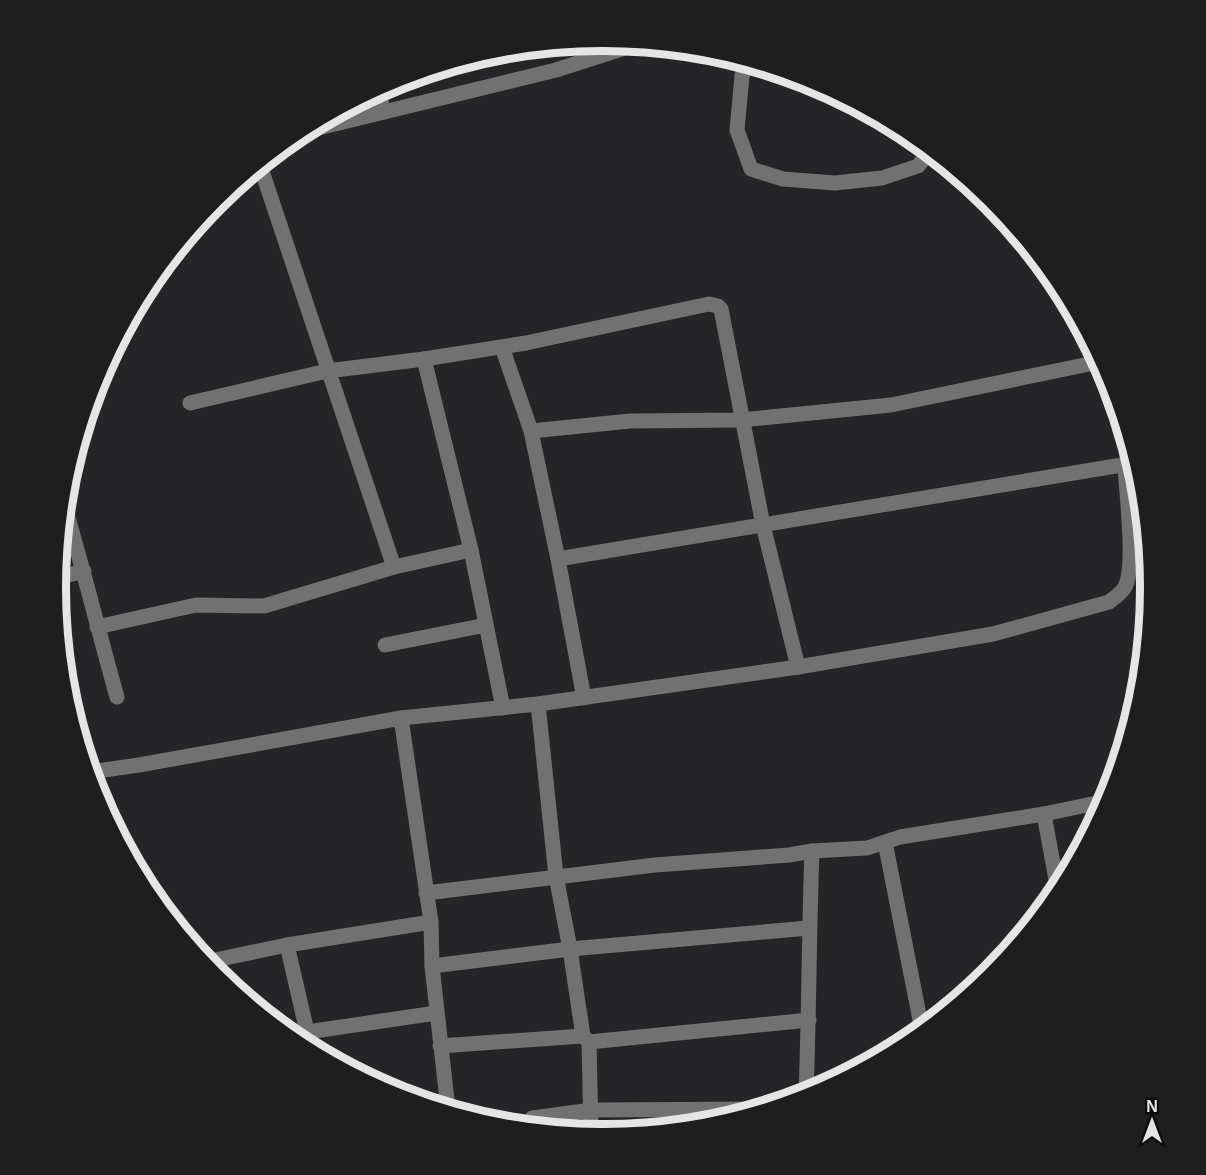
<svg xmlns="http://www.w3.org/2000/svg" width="1206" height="1175" font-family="Helvetica,sans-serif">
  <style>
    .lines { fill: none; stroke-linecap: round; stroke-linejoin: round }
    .minor { stroke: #717172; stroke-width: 15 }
    .rim { fill: none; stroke: #e6e5e6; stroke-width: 8 }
  </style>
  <rect width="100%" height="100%" fill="#252426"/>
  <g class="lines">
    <g class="minor">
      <path d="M748 63 742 76 737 130 751 169 783 179 835 183 882 178 918 166 930 151"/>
      <path d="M378 91 384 112"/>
      <path d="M298 133 556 70 637 44"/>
      <path d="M260 165 394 567"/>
      <path d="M502 347 531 431 558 559 584 698"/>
      <path d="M424 359 471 550 503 708"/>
      <path d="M190 403 327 371 424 359 526 343 709 304 718 306 721 309 763 525 798 667"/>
      <path d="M531 431 630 421 741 420 891 405 1099 362"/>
      <path d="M64 504C83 568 99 633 117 697"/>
      <path d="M558 559 1134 463"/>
      <path d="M57 578 84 571"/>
      <path d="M97 627 196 605 264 606 394 567 471 550"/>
      <path d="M385 645 486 625"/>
      <path d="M538 704 556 876 570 949 583 1036 589 1042 591 1133"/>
      <path d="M401 718 431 922 432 966 448 1109"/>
      <path d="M90 772 139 765 401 718 538 704 798 667 993 634 1109 602C1115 597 1121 594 1125 587 1136 565 1126 492 1125 465"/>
      <path d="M1044 814 1058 891"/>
      <path d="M885 842 922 1030"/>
      <path d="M426 893 655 865 789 855 812 851 867 848 900 837 1044 814 1106 801"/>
      <path d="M287 945 311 1049"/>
      <path d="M206 962 287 945 431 922"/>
      <path d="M432 966 570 949 809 928"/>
      <path d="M307 1032 436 1013"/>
      <path d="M589 1042 809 1020"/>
      <path d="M440 1046 583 1036"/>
      <path d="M806 1095C809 1014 809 932 812 851"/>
      <path d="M431 1104 447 1102"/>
      <path d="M532 1118 592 1110 759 1109"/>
    </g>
  </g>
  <path d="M0 0H1206V1175H0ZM602 51H604A536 536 0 0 1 1140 587V588A536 536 0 0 1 604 1124H602A536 536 0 0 1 66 588V587A536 536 0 0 1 602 51Z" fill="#1f1e1f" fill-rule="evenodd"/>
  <path class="rim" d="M602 51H604A536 536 0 0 1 1140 587V588A536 536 0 0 1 604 1124H602A536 536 0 0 1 66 588V587A536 536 0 0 1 602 51Z"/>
  <g transform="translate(1152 1121)" stroke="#0e0d0e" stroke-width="4.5" paint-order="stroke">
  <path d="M0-4.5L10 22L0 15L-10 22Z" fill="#e6e5e6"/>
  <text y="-9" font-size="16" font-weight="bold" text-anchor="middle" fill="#e6e5e6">N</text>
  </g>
</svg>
